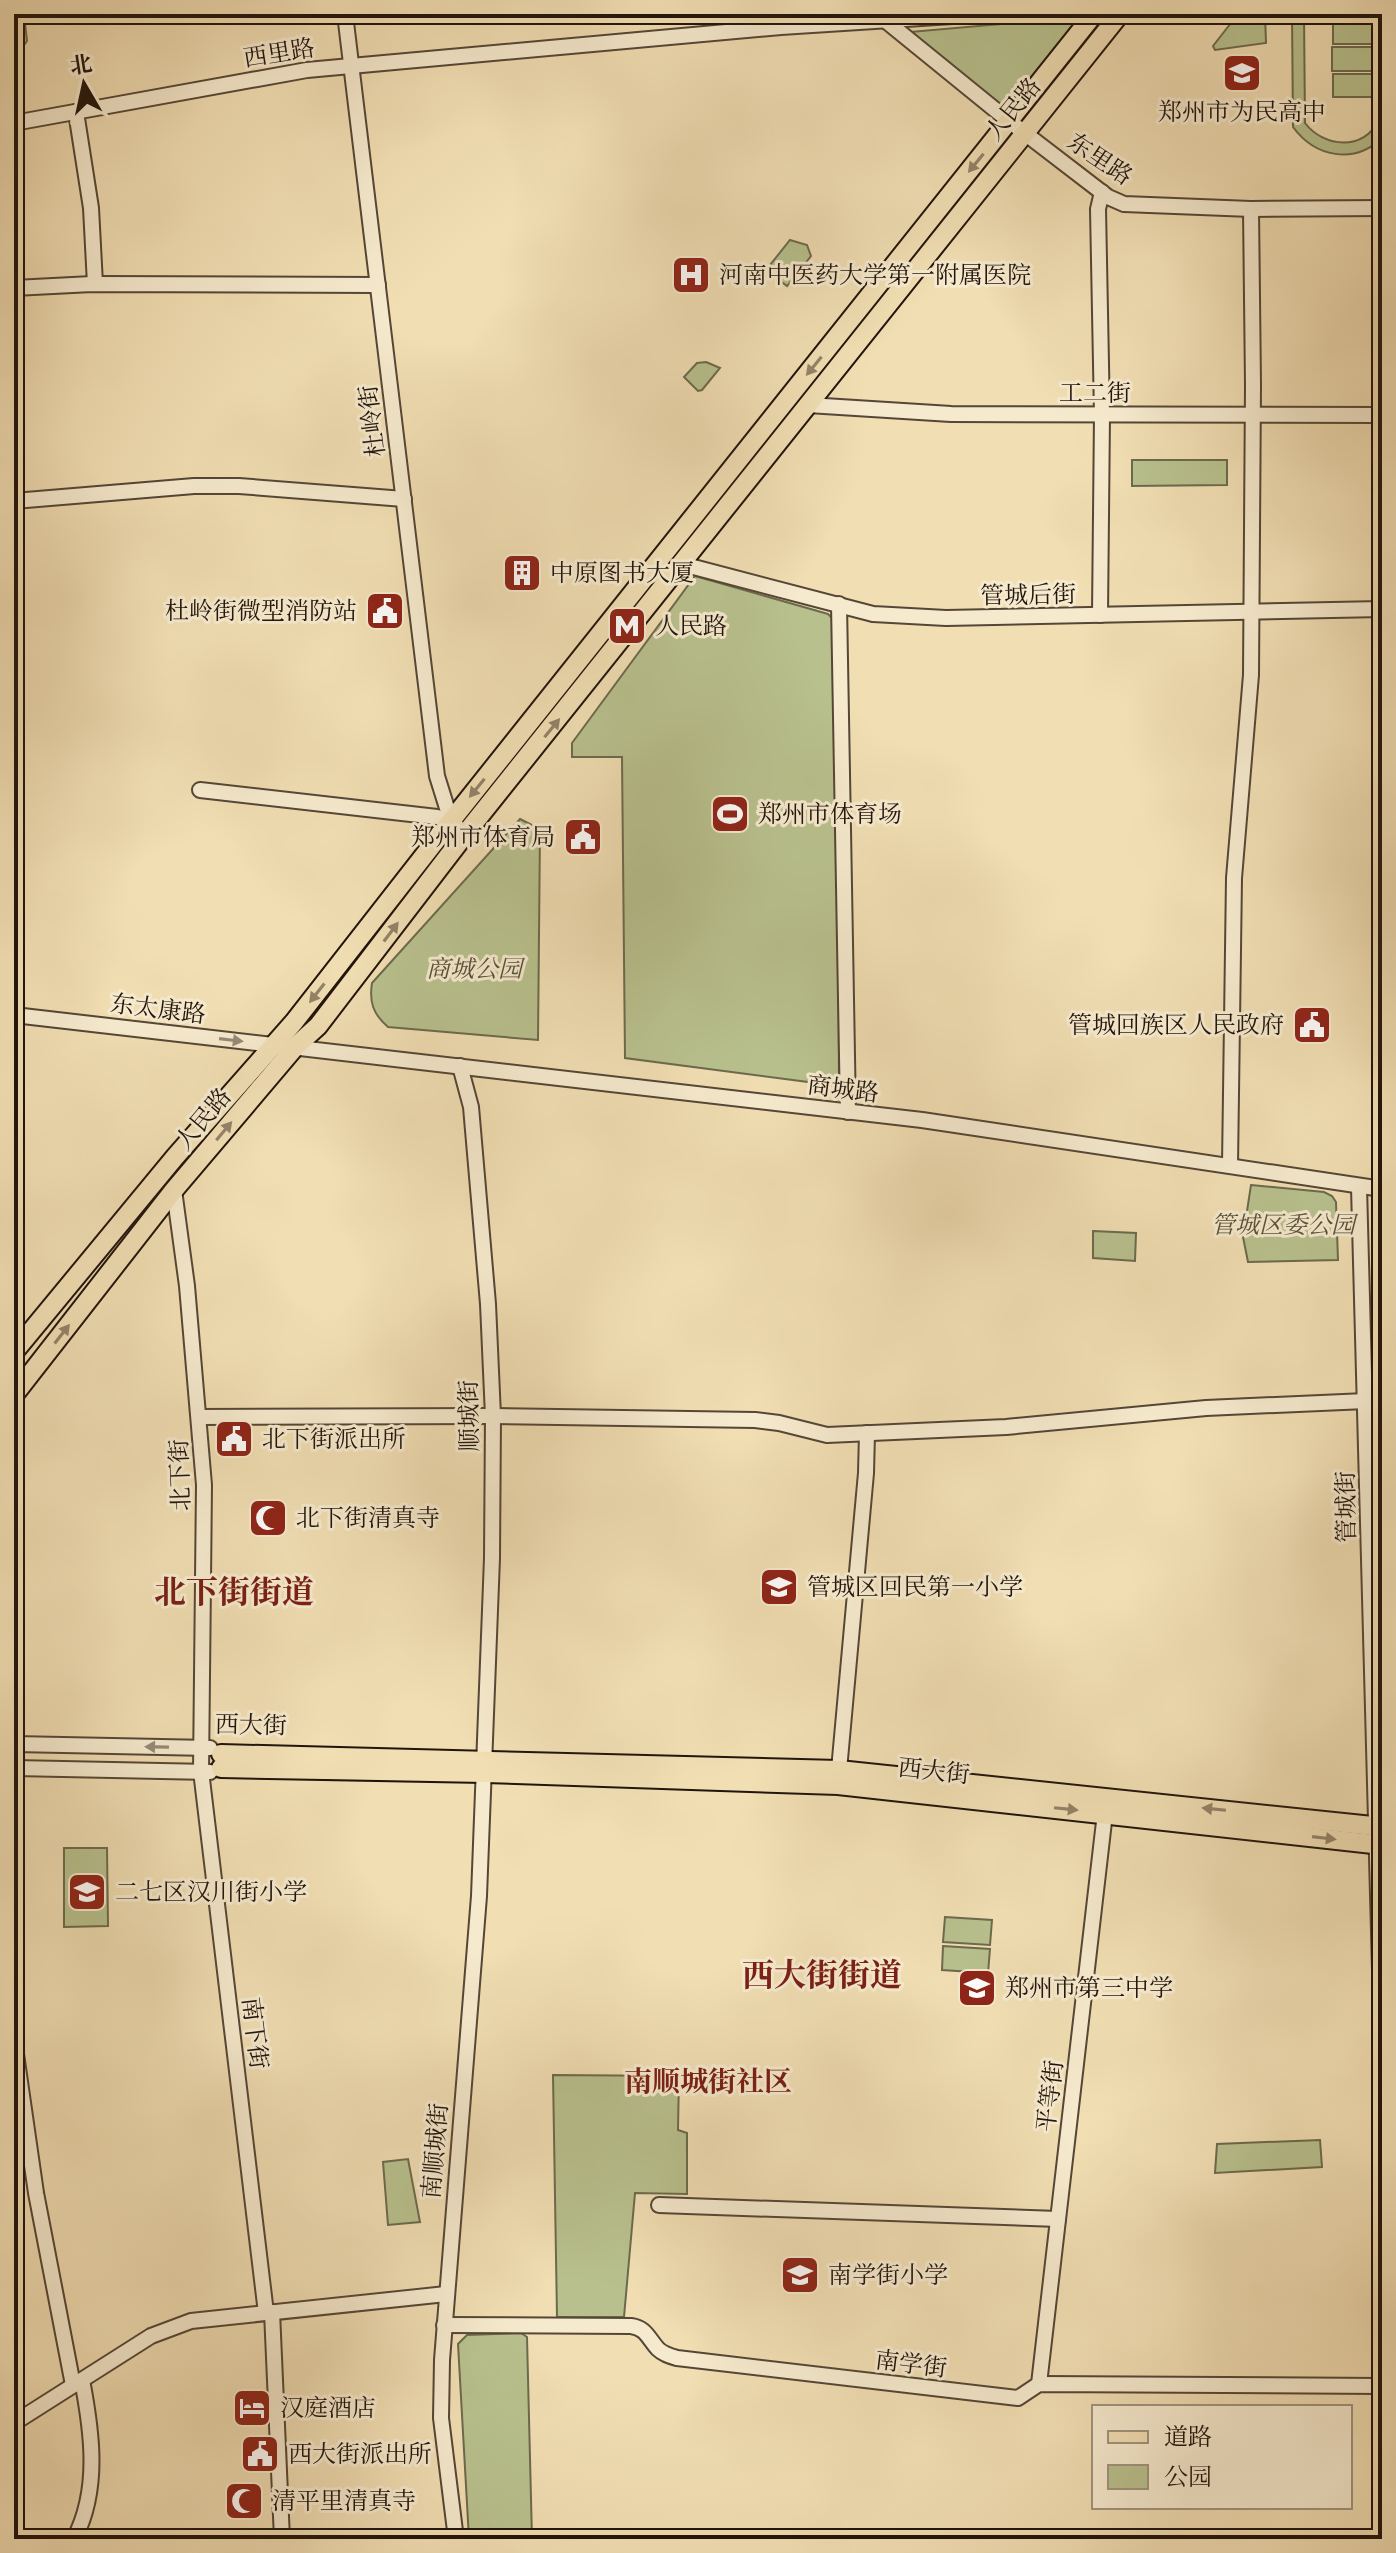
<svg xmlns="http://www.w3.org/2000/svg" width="1396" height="2553" font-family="'IM FELL French Canon','Noto Serif SC',serif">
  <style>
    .green { fill: #b8c18e; stroke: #6c6a4d; stroke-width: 2 }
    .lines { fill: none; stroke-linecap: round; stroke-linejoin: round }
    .minor-casing { stroke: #554636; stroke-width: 18 }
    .major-casing { stroke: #21140c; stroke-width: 22 }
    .minor { stroke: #f6eace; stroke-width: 14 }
    .major { stroke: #f1deb3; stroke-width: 18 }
    .oneway { fill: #938368 }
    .oneway2 { fill: #968a77 }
    .labels { text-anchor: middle; stroke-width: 6; stroke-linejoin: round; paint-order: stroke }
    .street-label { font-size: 24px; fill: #21140c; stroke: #f6eace }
    .poi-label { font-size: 24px; fill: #21140c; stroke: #f6eace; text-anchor: start }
    .park-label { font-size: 24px; font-style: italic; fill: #56513a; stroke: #f6eace }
    .quarter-label { font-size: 28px; font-weight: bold; fill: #7a1f14; stroke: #f6eace }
    .district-label { font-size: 32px; font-weight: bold; fill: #7a1f14; stroke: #f6eace }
  </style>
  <rect width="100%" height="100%" fill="#f1deb3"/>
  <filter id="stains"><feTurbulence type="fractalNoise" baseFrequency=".0025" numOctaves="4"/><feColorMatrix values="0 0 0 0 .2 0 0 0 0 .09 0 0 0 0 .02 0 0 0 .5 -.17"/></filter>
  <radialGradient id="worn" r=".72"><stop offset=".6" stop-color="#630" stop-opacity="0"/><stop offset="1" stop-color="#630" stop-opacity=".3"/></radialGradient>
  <g class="green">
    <path d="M14 14H24L27 41 14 59 17 40Z"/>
    <path d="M1238 14H1265L1266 43 1215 50 1213 46Z"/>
    <path d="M1292 14H1304L1305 123C1324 148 1364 151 1379 120L1382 14V138C1354 165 1315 157 1293 127Z"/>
    <path d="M1079 17 1006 109 910 32Z"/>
    <rect x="1333" y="20" width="42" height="24"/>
    <rect x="1332" y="47" width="43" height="24"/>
    <rect x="1333" y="74" width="43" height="23"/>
    <path d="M790 240 807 245 811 256 787 286 766 270Z"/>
    <path d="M706 362 720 368 702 390 698 391 684 377 697 363Z"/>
    <path d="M1132 460H1227V485L1132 486Z"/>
    <path d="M695 576 828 614 837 623 839 1086 625 1058 622 757H572V743Z"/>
    <path d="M520 819 540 829 538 1040 388 1027C373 1014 369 1002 372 983Z"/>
    <path d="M1251 1185 1324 1192 1332 1196 1336 1202 1338 1260 1248 1262 1243 1237Z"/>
    <path d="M1093 1231 1136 1233 1135 1261 1093 1258Z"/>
    <path d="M64 1848H107L108 1926 64 1927Z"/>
    <path d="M945 1917 992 1920 990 1945 943 1942Z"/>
    <path d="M943 1946 990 1949 988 1973 942 1970Z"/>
    <path d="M553 2075 679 2076 678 2130 687 2133V2194L635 2193 624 2317H557Z"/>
    <path d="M1320 2140 1322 2167 1215 2173 1217 2144Z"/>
    <path d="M408 2159 420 2222 388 2225 383 2162Z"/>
    <path d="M521 2333 527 2337 532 2539H469L458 2344 467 2335Z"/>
  </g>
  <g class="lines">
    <g class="minor-casing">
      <g id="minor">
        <path d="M345 14 437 776 451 821"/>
        <path d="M886 21 1009 121 1108 197 1124 204 1251 209 1382 208"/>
        <path d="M76 112 91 208 95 284"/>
        <path d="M14 123 307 70 781 27 984 14"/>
        <path d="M14 288 92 284 378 285"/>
        <path d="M808 405 951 414 1382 415"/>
        <path d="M14 501 194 486H239L404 499"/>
        <path d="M682 564 873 614 946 618 1382 609"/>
        <path d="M839 604 848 1112"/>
        <path d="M1100 615 1102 415 1098 209 1102 192"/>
        <path d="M14 760V774"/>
        <path d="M200 790 437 817 451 821 456 825"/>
        <path d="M14 1015 922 1120 1382 1189"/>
        <path d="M1230 1165 1234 878 1251 675 1253 385 1251 209"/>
        <path d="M1359 1187 1382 2044"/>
        <path d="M174 1190 187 1286 204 1485 201 1771 266 2313"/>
        <path d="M199 1417 493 1416 755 1420 779 1423 827 1435 1006 1427 1206 1408 1366 1401"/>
        <path d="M14 1744 210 1748"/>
        <path d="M14 1768 210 1772"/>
        <path d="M839 1770 866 1473 867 1433"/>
        <path d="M14 2040 36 2193 73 2385"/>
        <path d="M659 2205 1058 2219"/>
        <path d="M272 2312 282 2539"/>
        <path d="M444 2325 631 2326C646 2328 648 2338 658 2349 663 2354 670 2356 677 2358L1018 2398 1039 2384 1382 2386"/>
        <path d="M1039 2384 1105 1813"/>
        <path d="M14 2423 151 2336 191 2321 446 2294"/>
        <path d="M74 2539C100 2490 92 2432 82 2380"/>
        <path d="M456 2539 441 2418 442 2360 479 1896 492 1558 493 1416 488 1304 471 1107 460 1066"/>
      </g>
    </g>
    <g class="major-casing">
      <g id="major">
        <path d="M14 1352 175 1157 294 1022 451 821 1094 14"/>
        <path d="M14 1395 174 1190 296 1046 318 1026 466 833 1120 14"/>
        <path d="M221 1754 839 1770 1382 1827"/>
        <path d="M221 1768 485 1773 838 1785 1382 1845"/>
      </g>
    </g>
    <use href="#minor" class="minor"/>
    <use href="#major" class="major"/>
  </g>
  <defs><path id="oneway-solid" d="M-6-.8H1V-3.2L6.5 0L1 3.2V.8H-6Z" transform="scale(2)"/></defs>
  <g class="oneway">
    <use href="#oneway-solid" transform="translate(976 163) rotate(129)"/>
    <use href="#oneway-solid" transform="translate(814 366) rotate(129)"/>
    <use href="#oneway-solid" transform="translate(552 728) rotate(-51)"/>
    <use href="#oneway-solid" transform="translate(477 788) rotate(129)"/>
    <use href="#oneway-solid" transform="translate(391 932) rotate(-53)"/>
    <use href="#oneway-solid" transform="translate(317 993) rotate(128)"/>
    <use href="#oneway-solid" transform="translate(224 1131) rotate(-50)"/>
    <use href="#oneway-solid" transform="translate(62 1334) rotate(-52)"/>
    <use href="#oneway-solid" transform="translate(1066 1809) rotate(6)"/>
    <use href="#oneway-solid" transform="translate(1214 1809) rotate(-174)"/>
    <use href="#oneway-solid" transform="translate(1324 1838) rotate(7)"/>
  </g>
  <g class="oneway2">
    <use href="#oneway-solid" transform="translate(231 1040) rotate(7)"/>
    <use href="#oneway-solid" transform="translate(157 1747) rotate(-179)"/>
  </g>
  <defs>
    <g id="school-square" transform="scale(2)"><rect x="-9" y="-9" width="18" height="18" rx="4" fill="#8f2418" stroke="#f6eace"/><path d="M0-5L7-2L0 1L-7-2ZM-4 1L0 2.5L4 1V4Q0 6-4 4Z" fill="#fff"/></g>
    <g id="hospital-square" transform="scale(2)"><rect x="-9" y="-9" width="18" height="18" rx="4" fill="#8f2418" stroke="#f6eace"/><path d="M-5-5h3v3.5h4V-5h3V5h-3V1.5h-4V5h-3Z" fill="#fff"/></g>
    <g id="building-square" transform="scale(2)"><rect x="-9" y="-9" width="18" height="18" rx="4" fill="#8f2418" stroke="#f6eace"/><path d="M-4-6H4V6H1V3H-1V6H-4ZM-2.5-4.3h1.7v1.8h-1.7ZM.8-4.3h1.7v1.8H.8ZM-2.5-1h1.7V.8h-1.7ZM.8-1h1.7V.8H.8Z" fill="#fff"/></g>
    <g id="civic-square" transform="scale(2)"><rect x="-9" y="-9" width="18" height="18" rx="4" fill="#8f2418" stroke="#f6eace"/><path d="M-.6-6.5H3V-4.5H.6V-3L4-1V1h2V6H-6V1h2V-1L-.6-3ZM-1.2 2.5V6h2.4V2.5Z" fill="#fff"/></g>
    <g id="metro-square" transform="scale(2)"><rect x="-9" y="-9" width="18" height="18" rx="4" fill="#8f2418" stroke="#f6eace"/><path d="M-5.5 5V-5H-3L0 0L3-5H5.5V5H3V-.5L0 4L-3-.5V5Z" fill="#fff"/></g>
    <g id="stadium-square" transform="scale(2)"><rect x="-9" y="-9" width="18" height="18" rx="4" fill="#8f2418" stroke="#f6eace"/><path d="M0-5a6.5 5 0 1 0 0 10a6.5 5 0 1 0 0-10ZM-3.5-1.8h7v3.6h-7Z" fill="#fff"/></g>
    <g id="mosque-square" transform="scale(2)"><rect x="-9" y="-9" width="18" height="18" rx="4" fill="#8f2418" stroke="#f6eace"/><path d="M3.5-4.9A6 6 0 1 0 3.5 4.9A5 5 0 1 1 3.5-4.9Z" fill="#fff"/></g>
    <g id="hotel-square" transform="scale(2)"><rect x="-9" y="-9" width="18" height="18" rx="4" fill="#8f2418" stroke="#f6eace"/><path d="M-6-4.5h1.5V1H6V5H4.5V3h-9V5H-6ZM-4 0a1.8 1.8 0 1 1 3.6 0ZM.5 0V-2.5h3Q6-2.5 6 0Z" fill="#fff"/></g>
  </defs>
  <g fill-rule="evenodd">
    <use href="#school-square" x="1242" y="73"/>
    <use href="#hospital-square" x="691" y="275"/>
    <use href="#building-square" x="522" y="573"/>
    <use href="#civic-square" x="385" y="611"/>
    <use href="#metro-square" x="627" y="626"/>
    <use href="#stadium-square" x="730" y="814"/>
    <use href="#civic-square" x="583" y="837"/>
    <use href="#civic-square" x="1312" y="1025"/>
    <use href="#civic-square" x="234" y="1439"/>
    <use href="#mosque-square" x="268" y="1518"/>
    <use href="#school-square" x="779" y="1587"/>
    <use href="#school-square" x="87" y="1892"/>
    <use href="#school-square" x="977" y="1988"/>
    <use href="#school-square" x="800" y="2275"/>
    <use href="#hotel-square" x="252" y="2408"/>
    <use href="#civic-square" x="260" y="2454"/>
    <use href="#mosque-square" x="244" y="2501"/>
  </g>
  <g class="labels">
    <g class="street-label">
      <text transform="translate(279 53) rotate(-9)" y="8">西里路</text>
      <text transform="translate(1013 109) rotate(-51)" y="8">人民路</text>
      <text transform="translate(1100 159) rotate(34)" y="8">东里路</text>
      <text x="1095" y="401">工二街</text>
      <text transform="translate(372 421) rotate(-97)" y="8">杜岭街</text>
      <text transform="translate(1028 595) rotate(-1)" y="8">管城后街</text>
      <text transform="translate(158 1009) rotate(7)" y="8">东太康路</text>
      <text transform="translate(843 1089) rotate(7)" y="8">商城路</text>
      <text transform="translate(203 1119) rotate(-50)" y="8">人民路</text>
      <text transform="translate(469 1416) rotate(-91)" y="8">顺城街</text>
      <text transform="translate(180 1475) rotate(-92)" y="8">北下街</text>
      <text transform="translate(1346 1507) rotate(-91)" y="8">管城街</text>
      <text transform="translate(251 1725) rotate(1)" y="8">西大街</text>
      <text transform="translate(934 1771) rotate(6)" y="8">西大街</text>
      <text transform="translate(255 2033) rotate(83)" y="8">南下街</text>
      <text transform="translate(1050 2096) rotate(-83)" y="8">平等街</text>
      <text transform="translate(435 2151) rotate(-85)" y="8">南顺城街</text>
      <text transform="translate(911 2364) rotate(7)" y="8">南学街</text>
    </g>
    <g class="poi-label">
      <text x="1242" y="120" text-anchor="middle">郑州市为民高中</text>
      <text x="719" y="283">河南中医药大学第一附属医院</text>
      <text x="550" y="581">中原图书大厦</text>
      <text x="357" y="619" text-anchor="end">杜岭街微型消防站</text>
      <text x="655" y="634">人民路</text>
      <text x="758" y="822">郑州市体育场</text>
      <text x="555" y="845" text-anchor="end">郑州市体育局</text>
      <text x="1284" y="1033" text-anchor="end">管城回族区人民政府</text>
      <text x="262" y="1447">北下街派出所</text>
      <text x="296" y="1526">北下街清真寺</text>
      <text x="807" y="1595">管城区回民第一小学</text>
      <text x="115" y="1900">二七区汉川街小学</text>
      <text x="1005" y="1996">郑州市第三中学</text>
      <text x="828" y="2283">南学街小学</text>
      <text x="280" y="2416">汉庭酒店</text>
      <text x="288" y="2462">西大街派出所</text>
      <text x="272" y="2509">清平里清真寺</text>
    </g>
    <g class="park-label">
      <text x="474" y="977">商城公园</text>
      <text x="1283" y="1233">管城区委公园</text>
    </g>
    <g class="quarter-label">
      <text x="708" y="2091">南顺城街社区</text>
    </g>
    <g class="district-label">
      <text x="234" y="1603">北下街街道</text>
      <text x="822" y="1986">西大街街道</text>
    </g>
  </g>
  <rect width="1396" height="2553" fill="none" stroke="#f1deb3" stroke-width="48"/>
  <rect x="16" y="16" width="1364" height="2521" fill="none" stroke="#21140c" stroke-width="4"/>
  <rect x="24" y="24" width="1348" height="2505" fill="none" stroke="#21140c" stroke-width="2"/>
  <rect x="1092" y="2405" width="260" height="104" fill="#f6eace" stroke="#a19480" stroke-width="2"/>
  <rect x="1108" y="2431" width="40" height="12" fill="#f1deb3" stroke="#a19480" stroke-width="2"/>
  <text x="1164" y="2445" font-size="24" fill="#21140c">道路</text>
  <rect x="1108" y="2465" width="40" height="24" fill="#b8c18e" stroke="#a19480" stroke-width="2"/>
  <text x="1164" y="2485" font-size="24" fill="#21140c">公园</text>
  <g transform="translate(84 84) rotate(351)" stroke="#f6eace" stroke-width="6" paint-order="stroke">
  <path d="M0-6L14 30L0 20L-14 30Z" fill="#21140c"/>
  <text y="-12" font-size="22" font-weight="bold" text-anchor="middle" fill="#21140c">北</text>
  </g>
  <rect width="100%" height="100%" filter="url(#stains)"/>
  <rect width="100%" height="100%" fill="url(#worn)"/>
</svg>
